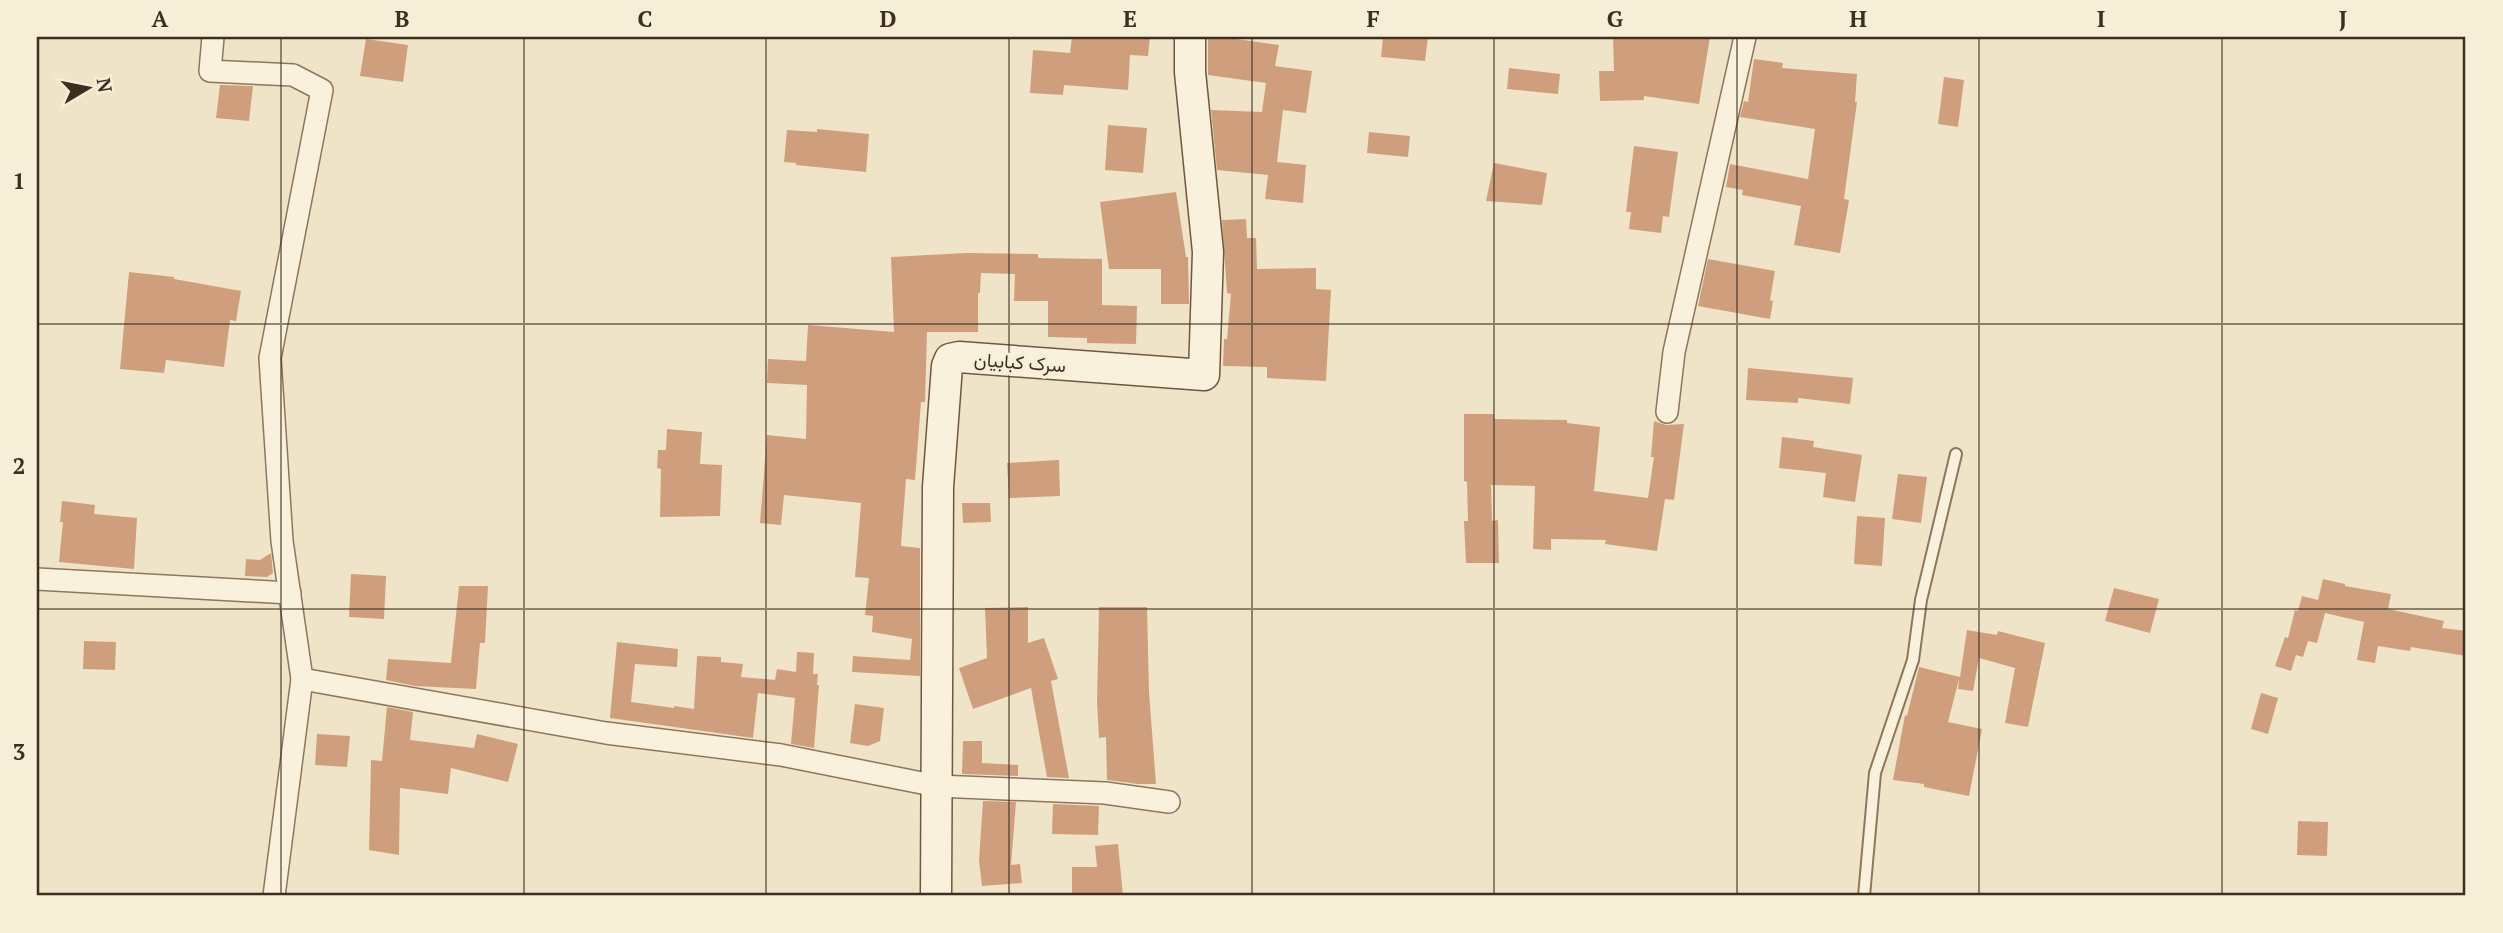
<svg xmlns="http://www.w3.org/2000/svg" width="2503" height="933" font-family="'PT Serif',Vazirmatn,serif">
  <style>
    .building { fill: #cf9f7d }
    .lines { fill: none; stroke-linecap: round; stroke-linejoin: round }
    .lane-casing { stroke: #8d765c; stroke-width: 14 }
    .street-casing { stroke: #8d765c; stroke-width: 24 }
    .secondary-casing { stroke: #6f573f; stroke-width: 33 }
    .lane { stroke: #faf1dc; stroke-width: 10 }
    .street { stroke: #faf1dc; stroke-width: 21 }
    .secondary { stroke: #faf1dc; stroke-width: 30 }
    .grid { fill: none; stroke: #3d2e20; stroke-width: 2; stroke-opacity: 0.55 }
    .labels { text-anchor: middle; stroke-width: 6; stroke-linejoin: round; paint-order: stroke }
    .street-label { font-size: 19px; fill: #3d2e20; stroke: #f7eed8 }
    .neatline { fill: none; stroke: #3d2e20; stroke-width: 2.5 }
    .grid-label { font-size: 23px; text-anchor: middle; font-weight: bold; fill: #3d2e20 }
  </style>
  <rect width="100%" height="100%" fill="#f0e4c8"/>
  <g class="building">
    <path d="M1072 37H1150L1148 56 1130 55 1128 90 1064 85 1063 95 1030 93 1033 50 1070 53Z"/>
    <path d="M1222 37 1279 45 1275 66 1312 71 1306 113 1283 110 1277 162 1306 165 1303 203 1265 199 1268 175 1217 170 1211 110 1262 112 1266 83 1208 75V39Z"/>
    <path d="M1383 37H1428L1425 61 1381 57Z"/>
    <path d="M1613 37H1710L1699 104 1644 96V100L1600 101 1599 71H1614Z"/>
    <path d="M366 39 408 45 403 82 360 76Z"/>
    <path d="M1754 59 1783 63 1782 68 1857 74 1855 102H1857L1844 199 1849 200 1840 253 1794 245 1801 206 1742 195 1743 190 1726 187 1730 164 1808 179 1815 129 1740 117 1744 101 1748 102Z"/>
    <path d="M1509 68 1560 74 1558 94 1507 89Z"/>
    <path d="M1944 77 1964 80 1958 127 1938 124Z"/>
    <path d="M220 85 253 86 249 121 216 118Z"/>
    <path d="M1108 125 1147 128 1143 173 1105 170Z"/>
    <path d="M817 129 869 134 866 172 796 165V163L784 162 787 130 817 132Z"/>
    <path d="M1369 132 1410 136 1408 157 1367 153Z"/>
    <path d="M1634 146 1678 152 1669 217 1663 216 1661 233 1629 229 1631 212H1626Z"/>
    <path d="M1494 163 1547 173 1542 205 1486 201Z"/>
    <path d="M1176 192 1186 257H1188L1189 304H1161V269H1109L1100 202Z"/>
    <path d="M1246 219 1247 238H1256L1257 269 1316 268V289L1331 290 1326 381 1267 378V367L1223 366 1224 339H1227L1231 294 1227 293 1222 220Z"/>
    <path d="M966 253 1038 254V258L1102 259V305L1137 306 1136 344 1087 343V338L1048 337V301H1014L1015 274 981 273 980 293H978V332H927L925 402H921L915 480 906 479 901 546 920 548V676L852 672 853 656 910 660 912 639 872 632 873 616 865 615 869 578 855 577 861 503 784 495 781 525 760 523 767 435 806 439 807 385 767 383 768 359 806 361 808 325 894 332 891 257Z"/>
    <path d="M1708 259 1775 271 1770 300 1773 301 1770 319 1698 306Z"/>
    <path d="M129 272 174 277V279L241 291 236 321 230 320 224 367 166 360 164 373 120 369Z"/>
    <path d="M1748 368 1853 378 1850 404 1798 398V403L1746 400Z"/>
    <path d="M1464 414H1494V419L1567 420V423L1600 427 1594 491 1648 498 1654 457H1651L1654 421 1666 425 1684 424 1674 500 1665 499 1657 551 1605 544 1606 540 1551 539V550L1533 549 1535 486 1491 485 1492 521 1498 520 1499 563H1466L1464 521H1468L1467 482 1464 481Z"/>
    <path d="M667 429 702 432 700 464 722 465 720 516 660 517 661 469 657 468 658 450H666Z"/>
    <path d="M1782 437 1814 441 1813 447 1862 455 1855 502 1823 497 1826 473 1779 468Z"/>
    <path d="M1059 460 1060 496 1009 498 1007 463Z"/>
    <path d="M1898 474 1927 477 1921 523 1892 519Z"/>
    <path d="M62 501 95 505 94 514 137 518 134 569 59 562 63 522H60Z"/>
    <path d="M962 503H990L991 522 963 523Z"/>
    <path d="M1857 516 1885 518 1882 566 1854 564Z"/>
    <path d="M271 553 273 573 267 577 245 576 246 559 260 560Z"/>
    <path d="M351 574 386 576 384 619 349 617Z"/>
    <path d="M2323 579 2345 584V586L2391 594 2388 609 2444 621 2442 628 2466 631V656L2411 647 2410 651 2378 646 2375 663 2357 660 2364 622 2325 613 2317 643 2308 641 2303 657 2296 655 2291 671 2275 666 2285 637 2288 638 2295 610 2298 611 2302 596 2318 600Z"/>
    <path d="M459 586H488L485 643H480L476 689 415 686 386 680 388 659 451 663Z"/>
    <path d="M2114 588 2159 599 2150 633 2105 621Z"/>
    <path d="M1028 607V643L1044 638 1058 679 1051 681 1069 778 1047 777 1031 688 973 709 959 668 987 658 985 608Z"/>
    <path d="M1099 607H1147L1149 692 1156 784H1138L1107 780 1106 737 1099 738 1097 702Z"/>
    <path d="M1967 630 1997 635 1998 631 2045 643 2028 727 2005 723 2015 668 1979 658 1973 691 1958 689 1959 679 1948 722 1982 729 1969 796 1924 787V784L1893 780 1905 715 1907 716 1919 667 1960 677Z"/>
    <path d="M84 641 116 642 115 670 83 669Z"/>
    <path d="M617 642 678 649 677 667 635 664 631 702 674 708V706L694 709 697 656 721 657V662L743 664 741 677 775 680 777 669 796 672 797 652 814 653 813 674H818L817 685H819L814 748 791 744 795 698 758 693 753 738 610 718Z"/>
    <path d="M2261 693 2278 698 2268 734 2251 729Z"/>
    <path d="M855 704 884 708 880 741 868 746 850 743Z"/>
    <path d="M387 707 413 712 410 740 474 748 477 734 518 744 508 782 451 768 448 794 400 788 399 855 369 850 371 760 382 761Z"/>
    <path d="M317 734 350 736 347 767 315 765Z"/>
    <path d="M963 741H982V763L1018 765V776L962 774Z"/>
    <path d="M983 801 1016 802 1011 865 1020 864 1022 883 982 886 979 860Z"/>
    <path d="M1053 804 1099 806 1098 835 1052 834Z"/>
    <path d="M2298 821 2328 822 2327 856 2297 855Z"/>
    <path d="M1118 844 1123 896H1072V867H1097L1095 846Z"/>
  </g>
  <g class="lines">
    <g class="lane-casing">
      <path id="lane" d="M1864 896 1875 773 1913 660 1921 600 1956 454"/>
    </g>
    <g class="street-casing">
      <g id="street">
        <path d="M213 37 210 71 293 75 322 90 270 358 282 541 302 679 274 896"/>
        <path d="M1667 412 1674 352 1745 37"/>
        <path d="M37 579 290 593"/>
        <path d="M302 679 606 733 781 755 937 786 1105 793 1169 802"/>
      </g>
    </g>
    <g class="secondary-casing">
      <path id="secondary" d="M936 896 938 487 947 366 950 359 959 357 1204 375 1208 252 1190 72V37"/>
    </g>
    <use href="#lane" class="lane"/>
    <use href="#street" class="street"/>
    <use href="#secondary" class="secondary"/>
  </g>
  <path class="grid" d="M281 37V896M524 37V896M766 37V896M1009 37V896M1252 37V896M1494 37V896M1737 37V896M1979 37V896M2222 37V896M37 324H2466M37 609H2466"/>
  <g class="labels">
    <g class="street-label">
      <text transform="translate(1020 362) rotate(4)" y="7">سرک کبابیان</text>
    </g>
  </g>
  <rect width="2503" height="933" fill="none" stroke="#f7eed8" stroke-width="77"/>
  <g transform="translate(88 88) rotate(80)" stroke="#f7eed8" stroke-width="5" paint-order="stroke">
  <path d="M0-5L12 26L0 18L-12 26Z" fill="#3d2e20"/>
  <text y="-10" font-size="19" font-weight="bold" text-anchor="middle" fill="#3d2e20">N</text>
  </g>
  <rect x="38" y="38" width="2426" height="856" class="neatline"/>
  <g class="grid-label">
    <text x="160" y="27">A</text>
    <text x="402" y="27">B</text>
    <text x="645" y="27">C</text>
    <text x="888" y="27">D</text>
    <text x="1130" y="27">E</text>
    <text x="1373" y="27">F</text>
    <text x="1615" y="27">G</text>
    <text x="1858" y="27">H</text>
    <text x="2101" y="27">I</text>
    <text x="2343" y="27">J</text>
    <text x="19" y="189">1</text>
    <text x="19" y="474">2</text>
    <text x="19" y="760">3</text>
  </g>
</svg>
